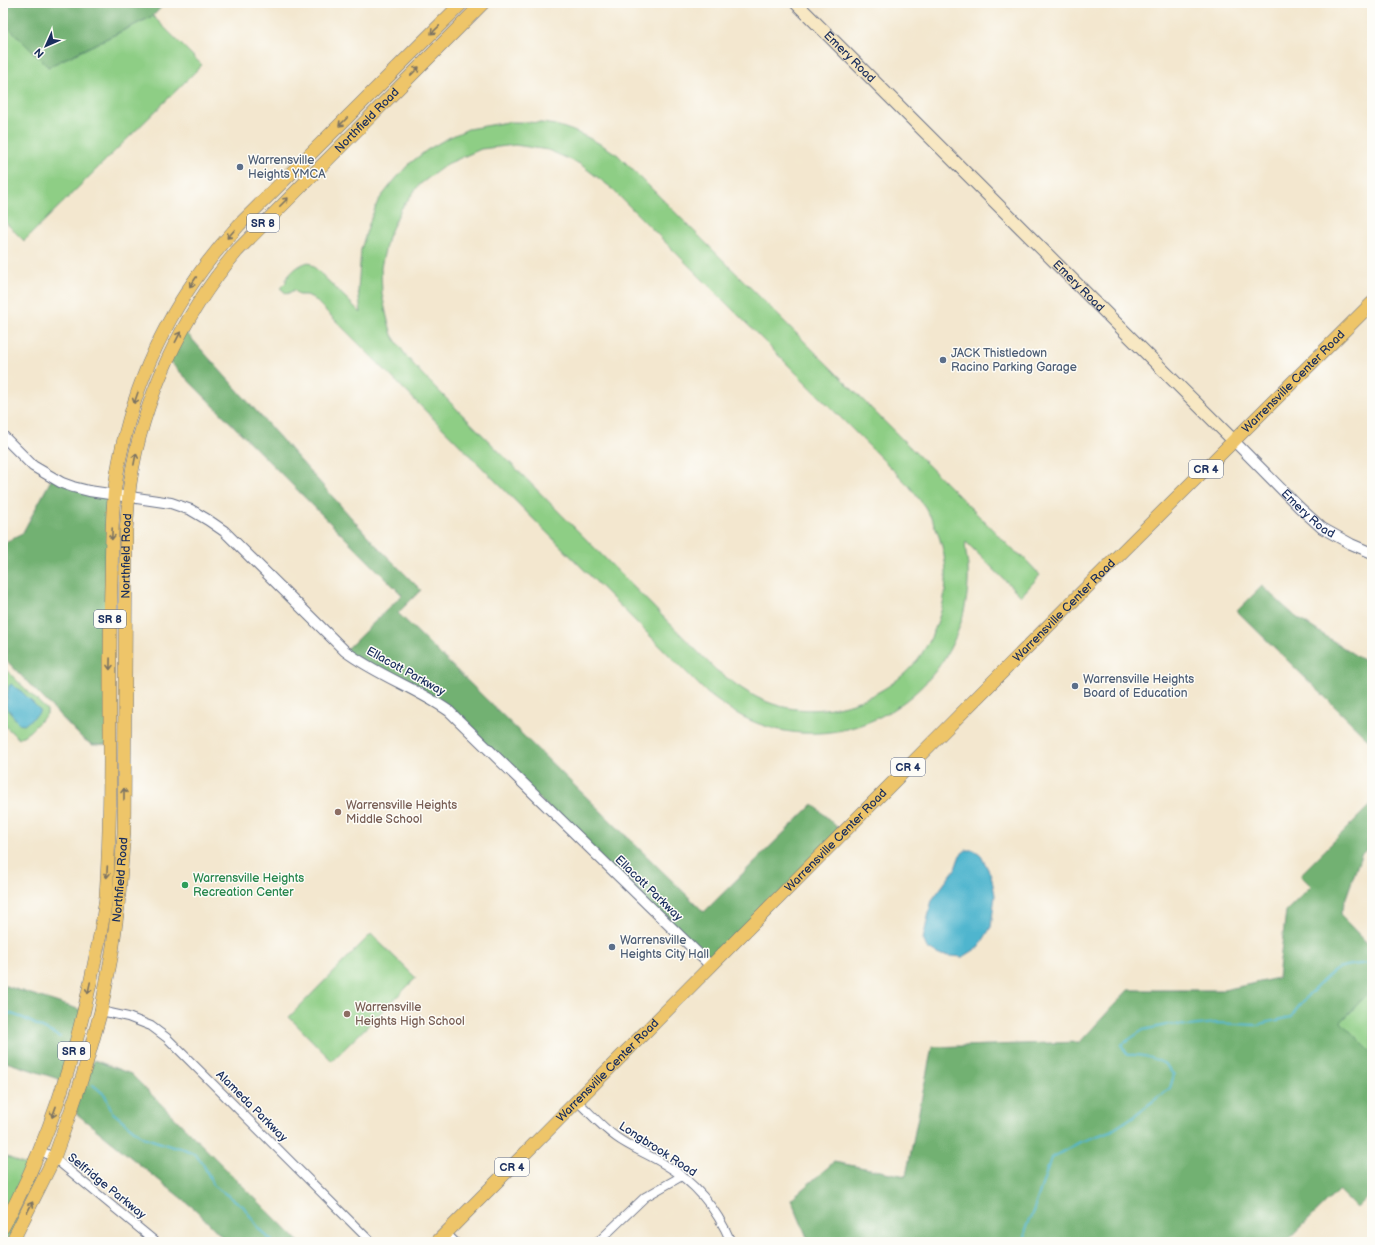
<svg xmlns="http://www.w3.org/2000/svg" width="1375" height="1245" font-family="'Balsamiq Sans',sans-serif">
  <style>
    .green { fill: #8ece85; stroke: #547e72; fill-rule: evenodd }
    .forest { fill: #72b172; stroke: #467068 }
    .water { fill: #4fb5ce; stroke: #357296 }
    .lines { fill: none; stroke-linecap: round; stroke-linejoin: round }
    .stream { stroke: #4fb5ce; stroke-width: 2 }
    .minor-casing { stroke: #676f86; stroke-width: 10 }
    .tertiary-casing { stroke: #676f86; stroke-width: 12 }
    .secondary-casing { stroke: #676f86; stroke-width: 14 }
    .primary-casing { stroke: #676f86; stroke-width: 14 }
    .minor { stroke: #fff; stroke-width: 8 }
    .tertiary { stroke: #fff; stroke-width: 10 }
    .secondary { stroke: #f8e8c3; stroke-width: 12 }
    .primary { stroke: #eec569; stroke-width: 13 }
    .oneway { stroke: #7a7263 }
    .service-dot { fill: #5c6f8a; stroke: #fdfcf7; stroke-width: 1.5 }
    .education-dot { fill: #8d6e63; stroke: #fdfcf7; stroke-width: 1.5 }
    .leisure-dot { fill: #2e9e5b; stroke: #fdfcf7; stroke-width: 1.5 }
    .labels { text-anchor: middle; stroke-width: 3; stroke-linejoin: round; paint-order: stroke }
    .shield { fill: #fdfcf7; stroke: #5f6c8c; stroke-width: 1 }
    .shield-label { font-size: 11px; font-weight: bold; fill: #1b2f5e }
    .street-label { font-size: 12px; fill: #1b2f5e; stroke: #fdfcf7 }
    .service-label { font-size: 12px; fill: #4e5e75; stroke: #fdfcf7; text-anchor: start }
    .education-label { font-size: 12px; fill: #785e54; stroke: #fdfcf7; text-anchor: start }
    .leisure-label { font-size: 12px; fill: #27864d; stroke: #fdfcf7; text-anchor: start }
  </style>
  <rect width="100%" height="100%" fill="#fdfcf7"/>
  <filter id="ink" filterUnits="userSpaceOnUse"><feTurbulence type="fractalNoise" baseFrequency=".025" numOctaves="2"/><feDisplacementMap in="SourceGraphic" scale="8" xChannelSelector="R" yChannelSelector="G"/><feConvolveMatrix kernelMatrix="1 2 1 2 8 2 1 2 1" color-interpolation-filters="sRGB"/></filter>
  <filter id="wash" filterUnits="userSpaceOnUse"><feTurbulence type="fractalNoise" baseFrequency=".012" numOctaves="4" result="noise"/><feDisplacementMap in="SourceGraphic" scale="16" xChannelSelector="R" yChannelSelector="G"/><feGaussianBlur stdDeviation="0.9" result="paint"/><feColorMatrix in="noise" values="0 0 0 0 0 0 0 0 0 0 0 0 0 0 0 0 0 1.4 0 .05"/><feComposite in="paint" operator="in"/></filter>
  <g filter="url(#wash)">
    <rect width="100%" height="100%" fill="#f3e7cf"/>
    <g class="green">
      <path d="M153 16 202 65 24 241 3 220V22L48 67Z"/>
      <path d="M508 122C523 122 540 122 555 125 578 131 598 142 618 155L1014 551 1022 556 1040 575 1021 596 966 542C964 549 968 560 968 568 969 588 966 609 959 628 931 706 845 752 765 726 743 719 725 707 707 693L313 298 307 295H299L294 290 287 294 280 288 286 282V279C292 271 299 264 309 262L361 313 358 290 361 249 370 221 378 201 393 182 409 164 427 150 446 139 468 129ZM515 145 548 150 580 164 609 186 910 487C916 496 924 504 929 514 940 534 947 558 946 581 945 606 935 634 921 655 890 699 824 721 773 704 751 697 734 683 716 670L422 374 407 357 392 335 387 317 382 294 381 267 388 237 401 209 419 185 447 164 481 149Z"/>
      <path d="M3 667 47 710V714L30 731 19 739 3 724Z"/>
      <path d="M371 934 416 978 332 1061 289 1017Z"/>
      <path d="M1372 989V1053L1341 1022Z"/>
      <path d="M3 1155 32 1168 3 1227Z"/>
      <path d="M37 1169V1172L22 1204 18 1220 7 1242H3V1237Z"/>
    </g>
    <g class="forest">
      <path d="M6 3H165L153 16 48 67 3 22V6Z"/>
      <path d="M183 329 374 543 421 590 398 613 704 912 813 804 843 833 711 966 449 711 345 651 402 595 167 359Z"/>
      <path d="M52 478 114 495 110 744 93 745 83 739 3 657 8 651 3 646V544L22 534Z"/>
      <path d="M1262 586 1296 617 1361 659 1372 662V743L1237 611Z"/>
      <path d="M1372 803V844L1361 855 1340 915 1372 948V989L1341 1022 1372 1053V1193L1357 1208 1339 1190 1286 1242H809L791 1199 834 1162 906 1176 932 1047 1080 1042 1128 990H1224L1278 978 1286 911 1311 886 1300 875Z"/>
      <path d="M3 985 84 1011 65 1081 3 1061Z"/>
      <path d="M94 1060 131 1074 299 1242H227L196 1210 72 1110Z"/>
    </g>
    <g class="water">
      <path d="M11 684 22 692 40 710 38 714 24 725 19 724 6 706 9 686Z"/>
      <path d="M966 850H974L980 854 991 875 995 895 991 927 979 947 963 957 939 955 927 948 923 939 932 900 955 869 960 855Z"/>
    </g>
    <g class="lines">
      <g class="stream">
        <path d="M3 11 12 3"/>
        <path d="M3 1011 23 1018 60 1037"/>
        <path d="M93 1085 105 1095 112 1112 143 1137 173 1147 182 1148 195 1154 203 1164 214 1186 243 1206 260 1230 273 1242"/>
        <path d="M1025 1242 1026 1227 1034 1209 1051 1158 1080 1142 1111 1131 1131 1118 1170 1088 1174 1075C1170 1071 1167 1065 1163 1063 1153 1057 1139 1054 1128 1055L1121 1045 1143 1030 1171 1024 1189 1026 1216 1023 1256 1025 1291 1017C1298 1006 1330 970 1342 967 1351 964 1361 964 1370 963"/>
      </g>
    </g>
  </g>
  <g filter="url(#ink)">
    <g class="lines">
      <g class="minor-casing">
        <g id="minor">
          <path d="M101 1011 128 1017 151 1026 167 1038 371 1242"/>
          <path d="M577 1101C590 1113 602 1127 616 1137 631 1148 648 1154 664 1164 695 1182 717 1209 731 1242"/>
          <path d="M40 1150 54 1158 156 1242"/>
          <path d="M446 1233 455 1242"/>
          <path d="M598 1242 645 1197 682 1176"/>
        </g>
      </g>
      <g class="tertiary-casing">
        <g id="tertiary">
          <path d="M3 436 33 466 62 483 73 487 89 491 171 503 191 510 208 520 224 531 345 651C377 675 416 688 449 711L711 966"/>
          <path id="s1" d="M1234 441 1299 507 1322 528 1351 544 1372 553"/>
        </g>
      </g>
      <g class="secondary-casing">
        <g id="secondary">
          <path id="s2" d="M796 3 1234 441"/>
        </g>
      </g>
      <g class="primary-casing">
        <g id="primary">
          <path d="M3 1227C45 1151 72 1068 90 984 96 955 103 925 106 896 113 792 108 688 111 584 112 543 111 502 119 462 136 373 177 292 239 225L462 3"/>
          <path id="s3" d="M12 1242 54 1158 73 1105 83 1075 101 1011 112 953 118 907 124 833 126 530C128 514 128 499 130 484 142 399 182 316 237 251L483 3"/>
          <path id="s4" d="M437 1242 1067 607 1372 303"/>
        </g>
      </g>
      <use href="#minor" class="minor"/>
      <use href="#tertiary" class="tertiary"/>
      <use href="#secondary" class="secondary"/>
      <use href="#primary" class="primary"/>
    </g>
    <defs><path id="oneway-shaft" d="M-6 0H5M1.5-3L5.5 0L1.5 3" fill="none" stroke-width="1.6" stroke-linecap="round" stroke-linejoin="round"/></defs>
    <g class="oneway">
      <use href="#oneway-shaft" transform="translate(435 30) rotate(136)"/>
      <use href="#oneway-shaft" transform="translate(415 71) rotate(-45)"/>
      <use href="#oneway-shaft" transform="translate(343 122) rotate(135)"/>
      <use href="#oneway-shaft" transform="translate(284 202) rotate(-45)"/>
      <use href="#oneway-shaft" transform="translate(231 234) rotate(132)"/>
      <use href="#oneway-shaft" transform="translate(193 282) rotate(124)"/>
      <use href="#oneway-shaft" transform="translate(178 337) rotate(-63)"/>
      <use href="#oneway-shaft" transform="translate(136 398) rotate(109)"/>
      <use href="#oneway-shaft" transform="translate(135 459) rotate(-79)"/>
      <use href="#oneway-shaft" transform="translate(112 534) rotate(92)"/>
      <use href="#oneway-shaft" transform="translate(110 664) rotate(91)"/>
      <use href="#oneway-shaft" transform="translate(124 794) rotate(-90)"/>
      <use href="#oneway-shaft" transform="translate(107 872) rotate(93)"/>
      <use href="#oneway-shaft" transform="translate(89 988) rotate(102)"/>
      <use href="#oneway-shaft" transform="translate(54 1112) rotate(110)"/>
      <use href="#oneway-shaft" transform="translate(30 1207) rotate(-63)"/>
    </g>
  </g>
  <g class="service-dot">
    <circle cx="240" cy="167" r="4"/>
    <circle cx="943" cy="360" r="4"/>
    <circle cx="1075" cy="686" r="4"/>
    <circle cx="612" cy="947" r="4"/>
  </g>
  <g class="education-dot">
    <circle cx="338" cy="812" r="4"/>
    <circle cx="347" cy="1014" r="4"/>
  </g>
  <circle class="leisure-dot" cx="185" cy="885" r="4"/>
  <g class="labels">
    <g class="shield">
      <rect x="247" y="214" width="32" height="18" rx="3"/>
      <rect x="1189" y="460" width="34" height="18" rx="3"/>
      <rect x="94" y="610" width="32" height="18" rx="3"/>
      <rect x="891" y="758" width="34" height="18" rx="3"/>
      <rect x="58" y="1042" width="32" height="18" rx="3"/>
      <rect x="495" y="1158" width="34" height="18" rx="3"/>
    </g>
    <g class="shield-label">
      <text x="263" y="227">SR 8</text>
      <text x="1206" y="473">CR 4</text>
      <text x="110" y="623">SR 8</text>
      <text x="908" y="771">CR 4</text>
      <text x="74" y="1055">SR 8</text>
      <text x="512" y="1171">CR 4</text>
    </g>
    <g class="street-label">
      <text dy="4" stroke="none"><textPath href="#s2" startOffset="76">Emery Road</textPath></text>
      <text dy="4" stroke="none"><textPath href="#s3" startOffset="1221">Northfield Road</textPath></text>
      <text dy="4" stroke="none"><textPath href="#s2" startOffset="400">Emery Road</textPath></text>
      <text dy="4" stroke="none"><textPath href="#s4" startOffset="1214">Warrensville Center Road</textPath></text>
      <text dy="4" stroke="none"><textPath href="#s1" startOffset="104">Emery Road</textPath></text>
      <text dy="4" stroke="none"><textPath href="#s3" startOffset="705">Northfield Road</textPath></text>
      <text dy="4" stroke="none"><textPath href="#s4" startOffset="890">Warrensville Center Road</textPath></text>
      <text transform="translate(406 671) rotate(29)" y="4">Ellacott Parkway</text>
      <text dy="4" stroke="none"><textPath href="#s4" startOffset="566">Warrensville Center Road</textPath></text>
      <text dy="4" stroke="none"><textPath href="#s3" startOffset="381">Northfield Road</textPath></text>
      <text transform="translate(649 888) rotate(44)" y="4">Ellacott Parkway</text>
      <text dy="4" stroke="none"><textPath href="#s4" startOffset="242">Warrensville Center Road</textPath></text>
      <text transform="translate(252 1106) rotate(45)" y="4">Alameda Parkway</text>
      <text transform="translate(658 1149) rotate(33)" y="4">Longbrook Road</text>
      <text transform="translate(107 1186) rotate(39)" y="4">Selfridge Parkway</text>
    </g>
    <g class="service-label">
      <text x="248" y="164">Warrensville<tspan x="248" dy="14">Heights YMCA</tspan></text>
      <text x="951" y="357">JACK Thistledown<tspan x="951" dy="14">Racino Parking Garage</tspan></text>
      <text x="1083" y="683">Warrensville Heights<tspan x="1083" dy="14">Board of Education</tspan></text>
      <text x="620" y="944">Warrensville<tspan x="620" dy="14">Heights City Hall</tspan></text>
    </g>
    <g class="education-label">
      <text x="346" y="809">Warrensville Heights<tspan x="346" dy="14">Middle School</tspan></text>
      <text x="355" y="1011">Warrensville<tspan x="355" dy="14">Heights High School</tspan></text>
    </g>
    <g class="leisure-label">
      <text x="193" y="882">Warrensville Heights<tspan x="193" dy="14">Recreation Center</tspan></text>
    </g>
  </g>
  <rect width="1375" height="1245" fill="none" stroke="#fdfcf7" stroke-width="16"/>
  <g transform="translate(46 46) rotate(225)" stroke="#fdfcf7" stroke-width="3" paint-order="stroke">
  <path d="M0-3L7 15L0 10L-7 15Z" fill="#1b2f5e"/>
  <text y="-6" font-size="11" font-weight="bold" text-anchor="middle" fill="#1b2f5e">N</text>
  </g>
</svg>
